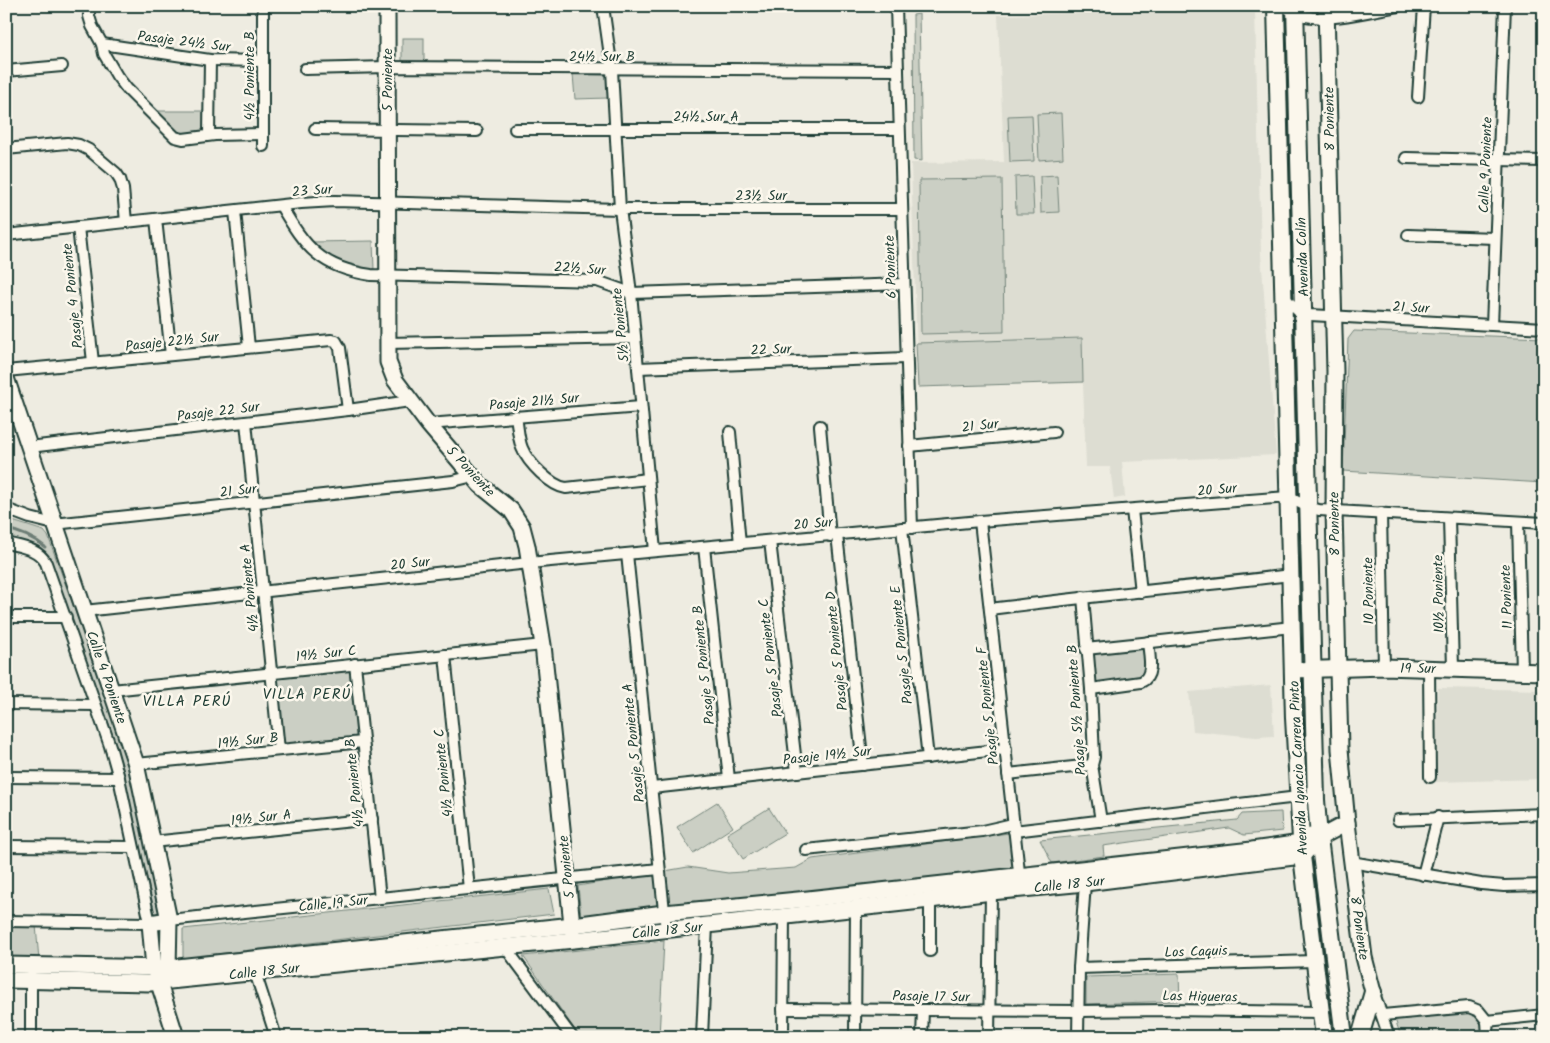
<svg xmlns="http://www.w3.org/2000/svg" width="1550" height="1043" font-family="Kalam,sans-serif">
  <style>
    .built { fill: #ddddd2 }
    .green { fill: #cbcfc4; stroke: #75867c }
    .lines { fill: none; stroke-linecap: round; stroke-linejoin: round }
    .stream { stroke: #6c7d74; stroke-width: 3 }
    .street-casing { stroke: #1f3d34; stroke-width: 14 }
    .secondary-casing { stroke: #1f3d34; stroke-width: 19 }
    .primary-casing { stroke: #1f3d34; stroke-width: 20 }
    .street { stroke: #fbf7ec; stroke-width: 10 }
    .secondary { stroke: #fbf7ec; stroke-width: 15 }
    .primary { stroke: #fbf7ec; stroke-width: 16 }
    .labels { text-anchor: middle; stroke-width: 5; stroke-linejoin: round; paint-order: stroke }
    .street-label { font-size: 14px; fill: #1f3d34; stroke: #fbf7ec }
    .neighbourhood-label { font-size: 15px; letter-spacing: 1px; fill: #1f3d34; stroke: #fbf7ec }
  </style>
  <rect width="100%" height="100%" fill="#eeece1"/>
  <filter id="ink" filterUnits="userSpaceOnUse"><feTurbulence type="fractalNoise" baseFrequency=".02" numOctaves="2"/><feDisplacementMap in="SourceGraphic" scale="10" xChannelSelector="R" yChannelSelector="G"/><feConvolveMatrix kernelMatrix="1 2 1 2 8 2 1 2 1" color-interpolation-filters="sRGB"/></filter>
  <g filter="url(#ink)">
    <g class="built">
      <path d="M1255 10 1261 254 1276 455 1122 462 1125 497 1114 499 1110 467H1086L1083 383 918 387 911 163 1004 162 998 15Z"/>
      <path d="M1271 685 1274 736 1256 737 1193 731 1189 692Z"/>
      <path d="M1438 688 1544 690V779L1436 782Z"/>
    </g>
    <g class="green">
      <path d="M919 14 922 161 914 160 913 15Z"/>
      <rect x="402" y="38" width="22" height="27"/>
      <path d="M573 74 608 75V98L575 99Z"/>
      <path d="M157 111H203V132L180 133Z"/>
      <path d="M1061 113 1063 158 1039 160 1037 114Z"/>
      <path d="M1032 115 1034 161 1010 162 1008 116Z"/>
      <path d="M1057 175 1059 212 1041 213 1040 176Z"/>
      <path d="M1032 176 1034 214H1016L1015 177Z"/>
      <path d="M1002 179 1004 332 921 334 919 180Z"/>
      <path d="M373 241 374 270 351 269 328 262 312 242Z"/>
      <path d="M1354 331 1544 338V483L1343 471 1348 339Z"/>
      <path d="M1082 338 1083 382 918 387 916 343Z"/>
      <path d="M6 519 44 531 48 536 131 766 161 913 155 914 122 766 109 724 48 557 39 546 6 536Z"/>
      <path d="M1141 647 1143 649 1145 675 1140 678 1094 684 1089 656 1095 652Z"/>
      <path d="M353 670 360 742 280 750 273 678Z"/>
      <path d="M717 802 733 827 693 853 677 827Z"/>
      <path d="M769 808 785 833 743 859 727 834Z"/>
      <path d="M1281 812 1282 831 1244 835 1229 828 1103 846 1104 856 1052 863 1040 840 1237 820 1242 814Z"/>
      <path d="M1009 833 1013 870 581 916 578 886 688 867 728 873 796 868 812 859Z"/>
      <path d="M549 889 554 914 183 958V929Z"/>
      <path d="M6 925H36L39 960 6 959Z"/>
      <path d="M664 941 659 1037H580L523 956Z"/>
      <path d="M1179 974 1180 1001 1086 1004V977Z"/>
      <path d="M1472 1012 1480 1015 1484 1026V1037H1401L1395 1019Z"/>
      <path d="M1086 1032 1161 1034V1037H1086Z"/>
    </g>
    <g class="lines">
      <path class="stream" d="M6 529C21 532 33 537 45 547"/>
      <g class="street-casing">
        <g id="street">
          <path d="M89 6V16L92 26 102 44 104 54 117 76 127 89 175 137 183 139 215 135 263 134"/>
          <path d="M263 6V146"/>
          <path d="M603 6 612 70 620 209 631 293 655 551"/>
          <path d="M896 6 912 528"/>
          <path d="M1284 6C1291 11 1297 15 1305 16 1330 22 1373 10 1398 6"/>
          <path d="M102 44 210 60 263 61"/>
          <path d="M305 69 387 67 898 70"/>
          <path d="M6 71 62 66"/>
          <path d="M1418 97 1424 6"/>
          <path d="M315 129 477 131"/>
          <path d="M515 129H898"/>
          <path d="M209 135 210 60"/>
          <path d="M6 149 67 143 79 145 89 150 116 173 120 179 123 189 126 222"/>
          <path d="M1406 158 1544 161"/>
          <path d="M281 206C305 247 321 268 371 275L597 281 631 293 904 284"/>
          <path d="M235 211 249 347"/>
          <path d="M156 219 171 355"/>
          <path d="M78 227 93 362"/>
          <path d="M6 235 301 203 335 201 620 209H902"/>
          <path d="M1408 235 1495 238"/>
          <path d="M1284 297 1298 311 1310 315 1544 328"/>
          <path d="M1492 325 1505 6"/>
          <path d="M387 343 635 338"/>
          <path d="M638 368 906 358"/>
          <path d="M6 371 331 340 336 341 340 348 348 410"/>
          <path d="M516 416C518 427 518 438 522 448 528 463 551 486 566 488L648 479"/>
          <path d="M246 422 279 750"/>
          <path d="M428 424 641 407"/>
          <path d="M820 426 830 536"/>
          <path d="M730 432 740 544"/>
          <path d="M909 446 1054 432"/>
          <path d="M29 447 348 410 410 401"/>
          <path d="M6 509 30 518 54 524 453 481 473 476"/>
          <path d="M1132 510 1141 592"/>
          <path d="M1381 513 1384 667"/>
          <path d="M1449 518 1453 669"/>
          <path d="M980 521 1020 881"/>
          <path d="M1518 522 1522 671"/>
          <path d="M902 528 928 758"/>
          <path d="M837 535 863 765"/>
          <path d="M770 541 797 772"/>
          <path d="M6 543C21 547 38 548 46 563L110 746 119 778 150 923 6 921"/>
          <path d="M704 547 729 779"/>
          <path d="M627 554 666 930"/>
          <path d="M1083 597 1091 689 1094 757 1092 765 1101 821"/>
          <path d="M990 609C1090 596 1190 587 1290 575"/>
          <path d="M84 611 529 563 980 521 1288 497 1308 507 1319 510 1544 523"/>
          <path d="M6 617H66"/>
          <path d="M1086 649 1292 627"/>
          <path d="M445 655 469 889"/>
          <path d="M355 664 380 898"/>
          <path d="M1429 668 1430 777"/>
          <path d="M1091 689 1141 682C1155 676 1149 655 1148 642"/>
          <path d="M112 690 543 645"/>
          <path d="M6 704 95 705"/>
          <path d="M136 764 363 742"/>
          <path d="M1008 774 1092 765"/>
          <path d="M6 777 119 778"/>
          <path d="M652 788 1006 749"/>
          <path d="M1398 820 1544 814"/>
          <path d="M1014 831 1298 797"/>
          <path d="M152 842 372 819"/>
          <path d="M6 846 133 847"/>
          <path d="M806 850 982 831 1013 824"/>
          <path d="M1351 862 1481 884 1504 886 1544 885"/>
          <path d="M1423 875 1438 817"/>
          <path d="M930 900V951"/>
          <path d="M169 920 659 869"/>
          <path d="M505 947 572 1037"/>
          <path d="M1079 968 1314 961"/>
          <path d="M255 972 276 1037"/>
          <path d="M1374 993 1389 1037"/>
          <path d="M783 1009 1078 1011 1169 1010 1321 1012"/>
          <path d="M1383 1015 1469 1007 1479 1011 1487 1021"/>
          <path d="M1487 1021 1544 1015"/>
          <path d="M1487 1021 1488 1037"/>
          <path d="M31 1037V976"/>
          <path d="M702 1037 707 925"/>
          <path d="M783 1037 784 916"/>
          <path d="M855 1037 856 908"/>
          <path d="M922 1037 923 1010"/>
          <path d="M989 1037 991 892"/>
          <path d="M1078 1037 1079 968 1085 883"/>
        </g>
      </g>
      <g class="secondary-casing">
        <g id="secondary">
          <path d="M387 6 388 362 395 380 428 424 480 485 511 510 522 527 527 546 543 645 573 934"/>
          <path d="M1326 6 1335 371 1334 511 1340 749 1347 823 1364 957 1373 992"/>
          <path d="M6 378 136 764 169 920 168 968 163 975"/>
          <path d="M1293 670 1384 667 1544 672"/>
          <path d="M169 920 150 923 154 968 176 1037"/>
          <path d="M6 965 168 968 573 925 664 913 808 899 1252 850 1301 843 1311 836"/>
          <path d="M6 980 150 983 574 940 930 900 991 892 1085 883 1302 856 1319 838 1347 823"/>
        </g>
      </g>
      <g class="primary-casing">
        <g id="primary">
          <path d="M1276 6 1294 718 1302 856 1324 1037"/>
          <path d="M1295 6 1316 800 1319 838 1344 1037"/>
          <path d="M1360 1037 1373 992"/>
        </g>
      </g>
      <use href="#street" class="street"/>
      <use href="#secondary" class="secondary"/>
      <use href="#primary" class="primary"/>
    </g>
  </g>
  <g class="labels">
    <g class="street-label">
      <text transform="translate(184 41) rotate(7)" y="5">Pasaje 24½ Sur</text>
      <text x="602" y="61">24½ Sur B</text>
      <text transform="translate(249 76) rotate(-90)" y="5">4½ Poniente B</text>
      <text transform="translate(387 80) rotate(-90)" y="5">5 Poniente</text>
      <text x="706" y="121">24½ Sur A</text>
      <text transform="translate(1329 119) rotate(-91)" y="5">8 Poniente</text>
      <text transform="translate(1485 165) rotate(-88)" y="5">Calle 9 Poniente</text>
      <text transform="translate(312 190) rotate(-4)" y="5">23 Sur</text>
      <text x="761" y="200">23½ Sur</text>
      <text transform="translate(1302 257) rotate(-92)" y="5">Avenida Colín</text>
      <text transform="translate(890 267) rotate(-92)" y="5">6 Poniente</text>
      <text transform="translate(580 268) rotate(4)" y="5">22½ Sur</text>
      <text transform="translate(72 296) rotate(-96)" y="5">Pasaje 4 Poniente</text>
      <text transform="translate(1411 307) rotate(3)" y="5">21 Sur</text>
      <text transform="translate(620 325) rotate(-96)" y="5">5½ Poniente</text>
      <text transform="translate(172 341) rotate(-6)" y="5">Pasaje 22½ Sur</text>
      <text transform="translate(771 349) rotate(-2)" y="5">22 Sur</text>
      <text transform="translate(534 401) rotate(-5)" y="5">Pasaje 21½ Sur</text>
      <text transform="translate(218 411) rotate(-7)" y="5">Pasaje 22 Sur</text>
      <text transform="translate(980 425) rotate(-6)" y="5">21 Sur</text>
      <text transform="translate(471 471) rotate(47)" y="5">5 Poniente</text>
      <text transform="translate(1217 489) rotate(-5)" y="5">20 Sur</text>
      <text transform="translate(238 490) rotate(-6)" y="5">21 Sur</text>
      <text transform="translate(813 523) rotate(-5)" y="5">20 Sur</text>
      <text transform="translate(1334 524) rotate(-91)" y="5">8 Poniente</text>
      <text transform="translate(410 563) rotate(-6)" y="5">20 Sur</text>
      <text transform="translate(249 588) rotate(-96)" y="5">4½ Poniente A</text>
      <text transform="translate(1368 591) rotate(-91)" y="5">10 Poniente</text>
      <text transform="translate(1438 594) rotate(-91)" y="5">10½ Poniente</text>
      <text transform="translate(1506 597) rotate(-92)" y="5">11 Poniente</text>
      <text transform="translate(901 645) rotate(-96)" y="5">Pasaje 5 Poniente E</text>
      <text transform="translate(836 651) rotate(-96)" y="5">Pasaje 5 Poniente D</text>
      <text transform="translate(326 653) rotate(-6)" y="5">19½ Sur C</text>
      <text transform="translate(770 658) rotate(-97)" y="5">Pasaje 5 Poniente C</text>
      <text transform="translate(703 665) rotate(-96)" y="5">Pasaje 5 Poniente B</text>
      <text transform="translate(1418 668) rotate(1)" y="5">19 Sur</text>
      <text transform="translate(107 677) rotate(71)" y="5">Calle 4 Poniente</text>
      <text transform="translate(987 706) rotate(-96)" y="5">Pasaje 5 Poniente F</text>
      <text transform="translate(1076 710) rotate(-94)" y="5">Pasaje 5½ Poniente B</text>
      <text transform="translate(248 740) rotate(-6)" y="5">19½ Sur B</text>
      <text transform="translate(633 743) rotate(-96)" y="5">Pasaje 5 Poniente A</text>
      <text transform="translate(827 755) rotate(-6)" y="5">Pasaje 19½ Sur</text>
      <text transform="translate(1298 768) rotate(-93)" y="5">Avenida Ignacio Carrera Pinto</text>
      <text transform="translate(443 773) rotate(-96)" y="5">4½ Poniente C</text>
      <text transform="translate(354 783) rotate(-96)" y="5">4½ Poniente B</text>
      <text transform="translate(261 817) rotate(-6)" y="5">19½ Sur A</text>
      <text transform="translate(566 867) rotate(-96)" y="5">5 Poniente</text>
      <text transform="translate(1069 884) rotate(-6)" y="5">Calle 18 Sur</text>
      <text transform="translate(333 903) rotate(-6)" y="5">Calle 19 Sur</text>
      <text transform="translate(1360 928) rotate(82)" y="5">8 Poniente</text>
      <text transform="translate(667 930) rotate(-6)" y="5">Calle 18 Sur</text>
      <text transform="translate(1196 951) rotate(-2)" y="5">Los Caquis</text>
      <text transform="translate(264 971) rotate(-6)" y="5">Calle 18 Sur</text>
      <text transform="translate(931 996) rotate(1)" y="5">Pasaje 17 Sur</text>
      <text transform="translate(1200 996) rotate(1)" y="5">Las Higueras</text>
    </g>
    <g class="neighbourhood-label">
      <text x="307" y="699">VILLA PERÚ</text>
      <text x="187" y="706">VILLA PERÚ</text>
    </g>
  </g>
  <rect width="1550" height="1043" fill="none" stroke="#fbf7ec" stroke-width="25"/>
  <rect x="12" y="12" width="1525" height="1018" fill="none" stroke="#1f3d34" stroke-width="2" filter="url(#ink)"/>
</svg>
